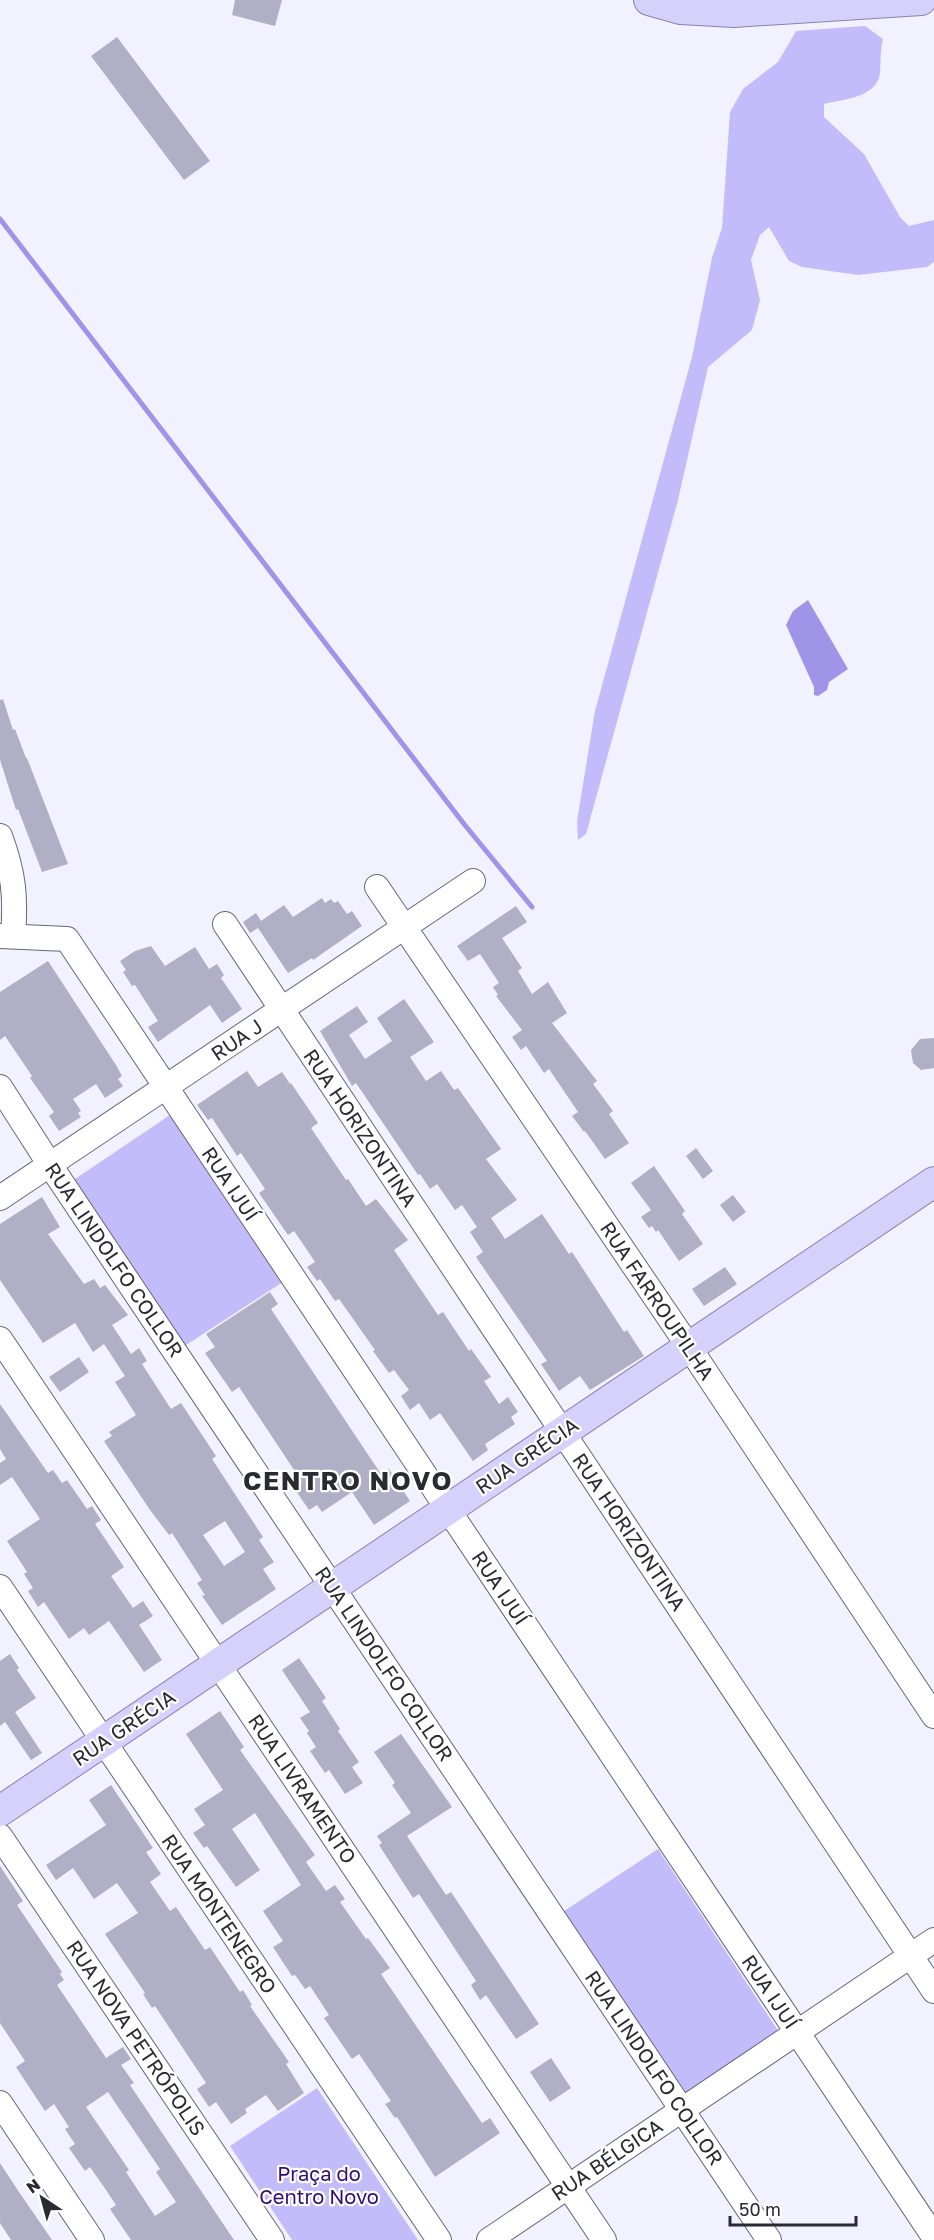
<svg xmlns="http://www.w3.org/2000/svg" width="934" height="2240" font-family="'Golos Text',sans-serif">
  <style>
    .green { fill: #c3bcfb }
    .water { fill: #a094e8 }
    .lines { fill: none; stroke-linecap: round; stroke-linejoin: round }
    .stream { stroke: #a094e8; stroke-width: 5 }
    .building { fill: #b1afc5; fill-rule: evenodd }
    .minor-casing { stroke: #68667a; stroke-width: 26 }
    .major-casing { stroke: #8882b1; stroke-width: 32 }
    .minor { stroke: #fff; stroke-width: 24 }
    .major { stroke: #d6d1fa; stroke-width: 30 }
    .labels { text-anchor: middle; stroke-width: 4.5; stroke-linejoin: round; paint-order: stroke }
    .street-label { font-size: 20px; fill: #2a2a32; stroke: #fff }
    .park-label { font-size: 20px; fill: #310e72; stroke: #fff }
    .district-label { font-size: 26px; font-weight: bold; letter-spacing: 1.5px; fill: #2a2a32; stroke: #fff }
  </style>
  <rect width="100%" height="100%" fill="#f2f1ff"/>
  <g class="green">
    <path d="M865 26 883 39C880 51 881 61 880 73 877 98 843 99 824 104V117L864 154 900 217 909 226 934 220V262L927 267 858 275 802 267 789 261 769 227 760 235 751 260 760 300 752 330 708 367 678 500 586 834 578 840 577 821 595 711 692 357 712 258 722 228 730 112 743 89 778 62 796 31Z"/>
    <path d="M170 1115 283 1282 180 1349 72 1181Z"/>
    <path d="M658 1849 779 2032 683 2096 561 1913Z"/>
    <path d="M317 2088 418 2240H292L230 2146Z"/>
  </g>
  <path class="water" d="M808 600 848 669 829 682 827 690 818 696 814 695V687L786 625 793 611Z"/>
  <g class="lines">
    <path class="stream" d="M0 219 464 824 532 907"/>
  </g>
  <g class="building">
    <path d="M235 0H282L275 26 232 15Z"/>
    <path d="M117 37 210 161 184 180 91 56Z"/>
    <path d="M3 699 13 730 15 729 26 758H27L68 864 42 872 18 809 16 810 0 760V700Z"/>
    <path d="M322 898 325 903 331 899 334 903 338 901 347 914 352 911 362 926 313 960 312 958 288 973 258 928 250 933 243 922 256 913 261 921 284 905 293 917Z"/>
    <path d="M516 906 527 922 502 938 522 968 518 971 532 994 548 982 567 1013 552 1023 597 1081 593 1084 613 1111 609 1114 629 1143 605 1159 585 1131 584 1132 572 1116 578 1112 549 1069 544 1073 526 1046 521 1050 512 1037 522 1030 496 996 498 995 493 987 499 983 480 954 468 961 457 946Z"/>
    <path d="M151 946 165 966 195 947 209 969 217 964 224 975 221 978 242 1009 222 1023 210 1005 158 1042 148 1027 158 1021 135 985 132 986 123 972 126 970 120 961 135 951Z"/>
    <path d="M48 961 116 1065 122 1076 118 1079 123 1086 105 1098 96 1084 73 1099 81 1111 78 1113 81 1117 59 1131 49 1116 54 1112 30 1078 32 1076 5 1036 0 1040V992Z"/>
    <path d="M404 999 434 1042 410 1057 426 1081 441 1071 454 1090 458 1088 501 1149 486 1159 517 1200 491 1218 505 1239 542 1214 569 1254 572 1252 624 1332 627 1330 644 1356 590 1390 580 1376 559 1391 541 1364 547 1361 476 1257 483 1252 470 1232 477 1227 462 1205 455 1210 437 1184 430 1189 420 1174 418 1175 356 1083 352 1086 320 1031 357 1006 368 1022 349 1035 365 1059 392 1041 377 1018Z"/>
    <path d="M934 1038V1068L921 1070 913 1063 911 1050 920 1039Z"/>
    <path d="M247 1071 258 1087 282 1072 290 1084 291 1083 318 1123 311 1128 346 1180 348 1179 366 1206 376 1199 408 1240 394 1250 438 1315 443 1312 469 1351 471 1349 491 1377 484 1381 499 1404 508 1397 518 1412 511 1417 515 1424 485 1444 488 1450 473 1461 440 1413 430 1420 419 1403 410 1410 401 1396 409 1390 394 1370 389 1373 373 1351 375 1350 339 1299 335 1301 320 1279 317 1281 307 1267 315 1262 305 1247 294 1231 288 1235 259 1193 265 1189 241 1153 237 1156 212 1118 208 1120 197 1105Z"/>
    <path d="M696 1148 713 1171 703 1179 686 1156Z"/>
    <path d="M654 1166 685 1211 682 1214 703 1244 679 1261 658 1230 656 1232 652 1226 649 1228 641 1217 651 1210 631 1183Z"/>
    <path d="M733 1195 746 1212 733 1222 720 1205Z"/>
    <path d="M42 1197 60 1227 48 1234 84 1284 94 1279 100 1288 105 1285 128 1315 112 1325 131 1354 139 1348 147 1361 142 1364 171 1409 181 1403 216 1456 212 1459 263 1537 259 1540 274 1562 263 1569 276 1589 222 1625 202 1596 205 1595 197 1583 202 1580 172 1533 169 1535 150 1510 104 1441 112 1436 109 1432 136 1415 115 1382 125 1376 104 1344 93 1352 75 1323 43 1343 0 1280V1224ZM225 1521 245 1552 224 1566 203 1535Z"/>
    <path d="M725 1267 737 1284 704 1306 692 1289Z"/>
    <path d="M270 1292 278 1304 271 1309 381 1474 389 1469 410 1501 374 1525 352 1492 322 1512 317 1505 309 1510 294 1488 302 1482 239 1387 232 1392 205 1353 215 1347 206 1334Z"/>
    <path d="M79 1357 89 1372 60 1392 49 1377Z"/>
    <path d="M0 1404 48 1473 53 1470 62 1483 67 1480 87 1509 92 1506 101 1520 95 1524 124 1567 111 1576 133 1608 143 1601 153 1616 139 1625 162 1660 144 1672 109 1621 89 1635 84 1628 69 1639 44 1602 38 1607 28 1591 33 1588 24 1574 27 1572 7 1541 40 1519 12 1477 0 1485V1463L6 1459 0 1449Z"/>
    <path d="M10 1654 19 1668 17 1670 36 1698 15 1712 42 1753 31 1760 5 1722 0 1726V1661Z"/>
    <path d="M299 1658 326 1698 322 1701 340 1729 338 1731 359 1762 352 1767 363 1783 345 1794 329 1770 325 1773 310 1751 316 1747 307 1733 309 1731 300 1718 310 1712 282 1670Z"/>
    <path d="M220 1711 244 1747 240 1750 315 1855 306 1862 326 1891 335 1885 345 1899 340 1902 366 1939 368 1938 390 1968 381 1974 482 2123 490 2118 500 2133 435 2177 397 2117 395 2118 385 2104 391 2101 359 2054 352 2059 324 2018 329 2015 310 1986 305 1989 295 1975 292 1976 273 1947 283 1941 263 1911 301 1885 255 1813 232 1829 260 1870 236 1887 207 1846 204 1848 193 1833 205 1825 194 1809 223 1790 186 1734Z"/>
    <path d="M401 1734 452 1807 407 1836 446 1895 451 1892 539 2024 516 2039 486 1995 480 2000 471 1985 476 1981 419 1894 413 1898 379 1845 382 1843 377 1836 411 1813 392 1785 395 1783 374 1752Z"/>
    <path d="M111 1785 153 1848 146 1852 161 1874 150 1882 170 1911 176 1907 205 1950 210 1947 240 1992 243 1990 252 2005 250 2006 289 2062 286 2064 304 2093 278 2111 266 2095 245 2109 247 2113 231 2124 216 2102 209 2107 197 2089 206 2083 155 2006 152 2008 143 1994 145 1993 105 1934 138 1913 117 1883 94 1899 73 1868 56 1880 46 1865 106 1825 89 1800Z"/>
    <path d="M0 1866 23 1901 17 1905 62 1972 60 1974 64 1980 57 1985 106 2058 123 2047 131 2059 121 2065 134 2083 130 2085 234 2240H131L110 2209 116 2205 104 2187 90 2167 85 2171 69 2148 75 2144 65 2129 69 2127 54 2104 45 2111 16 2067 25 2061 0 2023ZM108 2092 160 2169 156 2172 176 2202 155 2216 126 2172 129 2170 86 2107Z"/>
    <path d="M551 2058 571 2088 550 2102 530 2072Z"/>
    <path d="M0 2163 19 2192 52 2240H11L0 2223Z"/>
  </g>
  <g class="lines">
    <g class="minor-casing">
      <g id="minor">
        <path d="M0 836C14 874 16 897 13 936"/>
        <path d="M377 887 689 1347 934 1716"/>
        <path d="M225 924 934 1991"/>
        <path d="M0 936 67 939 934 2237"/>
        <path d="M0 1087 50 1165 769 2240"/>
        <path d="M0 1198 473 881"/>
        <path d="M0 1339 604 2240"/>
        <path d="M0 1587 439 2240"/>
        <path d="M0 1836 272 2240"/>
        <path d="M0 2103 92 2240"/>
        <path d="M489 2240 934 1940"/>
      </g>
    </g>
    <g class="major-casing">
      <g id="major">
        <path d="M649 0 681 9 734 12 921 0"/>
        <path d="M0 1811 934 1182"/>
      </g>
    </g>
    <use href="#minor" class="minor"/>
    <use href="#major" class="major"/>
  </g>
  <g class="labels">
    <g class="street-label">
      <text transform="translate(237 1040) rotate(-34)" y="7">RUA J</text>
      <text transform="translate(360 1128) rotate(56)" y="7">RUA HORIZONTINA</text>
      <text transform="translate(230 1184) rotate(56)" y="7">RUA IJUÍ</text>
      <text transform="translate(114 1260) rotate(56)" y="7">RUA LINDOLFO COLLOR</text>
      <text transform="translate(657 1301) rotate(56)" y="7">RUA FARROUPILHA</text>
      <text transform="translate(527 1456) rotate(-34)" y="7">RUA GRÉCIA</text>
      <text transform="translate(629 1532) rotate(56)" y="7">RUA HORIZONTINA</text>
      <text transform="translate(500 1588) rotate(56)" y="7">RUA IJUÍ</text>
      <text transform="translate(384 1664) rotate(56)" y="7">RUA LINDOLFO COLLOR</text>
      <text transform="translate(124 1728) rotate(-34)" y="7">RUA GRÉCIA</text>
      <text transform="translate(302 1789) rotate(56)" y="7">RUA LIVRAMENTO</text>
      <text transform="translate(219 1914) rotate(56)" y="7">RUA MONTENEGRO</text>
      <text transform="translate(770 1992) rotate(56)" y="7">RUA IJUÍ</text>
      <text transform="translate(136 2038) rotate(56)" y="7">RUA NOVA PETRÓPOLIS</text>
      <text transform="translate(654 2068) rotate(56)" y="7">RUA LINDOLFO COLLOR</text>
      <text transform="translate(607 2160) rotate(-34)" y="7">RUA BÉLGICA</text>
    </g>
    <g class="park-label">
      <text x="319" y="2181">Praça do<tspan x="319" dy="23">Centro Novo</tspan></text>
    </g>
    <g class="district-label">
      <text x="348" y="1490">CENTRO NOVO</text>
    </g>
  </g>
  <g transform="translate(42 2198) rotate(324)" stroke="#ffffff" stroke-width="4.5" paint-order="stroke">
  <path d="M0-4.5L10 22L0 15L-10 22Z" fill="#2a2a32"/>
  <text y="-9" font-size="16" font-weight="bold" text-anchor="middle" fill="#2a2a32">N</text>
  </g>
  <path d="M730 2216v9h126v-9" fill="none" stroke="#2a2a32" stroke-width="3"/>
  <text x="739" y="2216" font-size="18" fill="#2a2a32" stroke="#ffffff" stroke-width="4.5" paint-order="stroke">50 m</text>
</svg>
